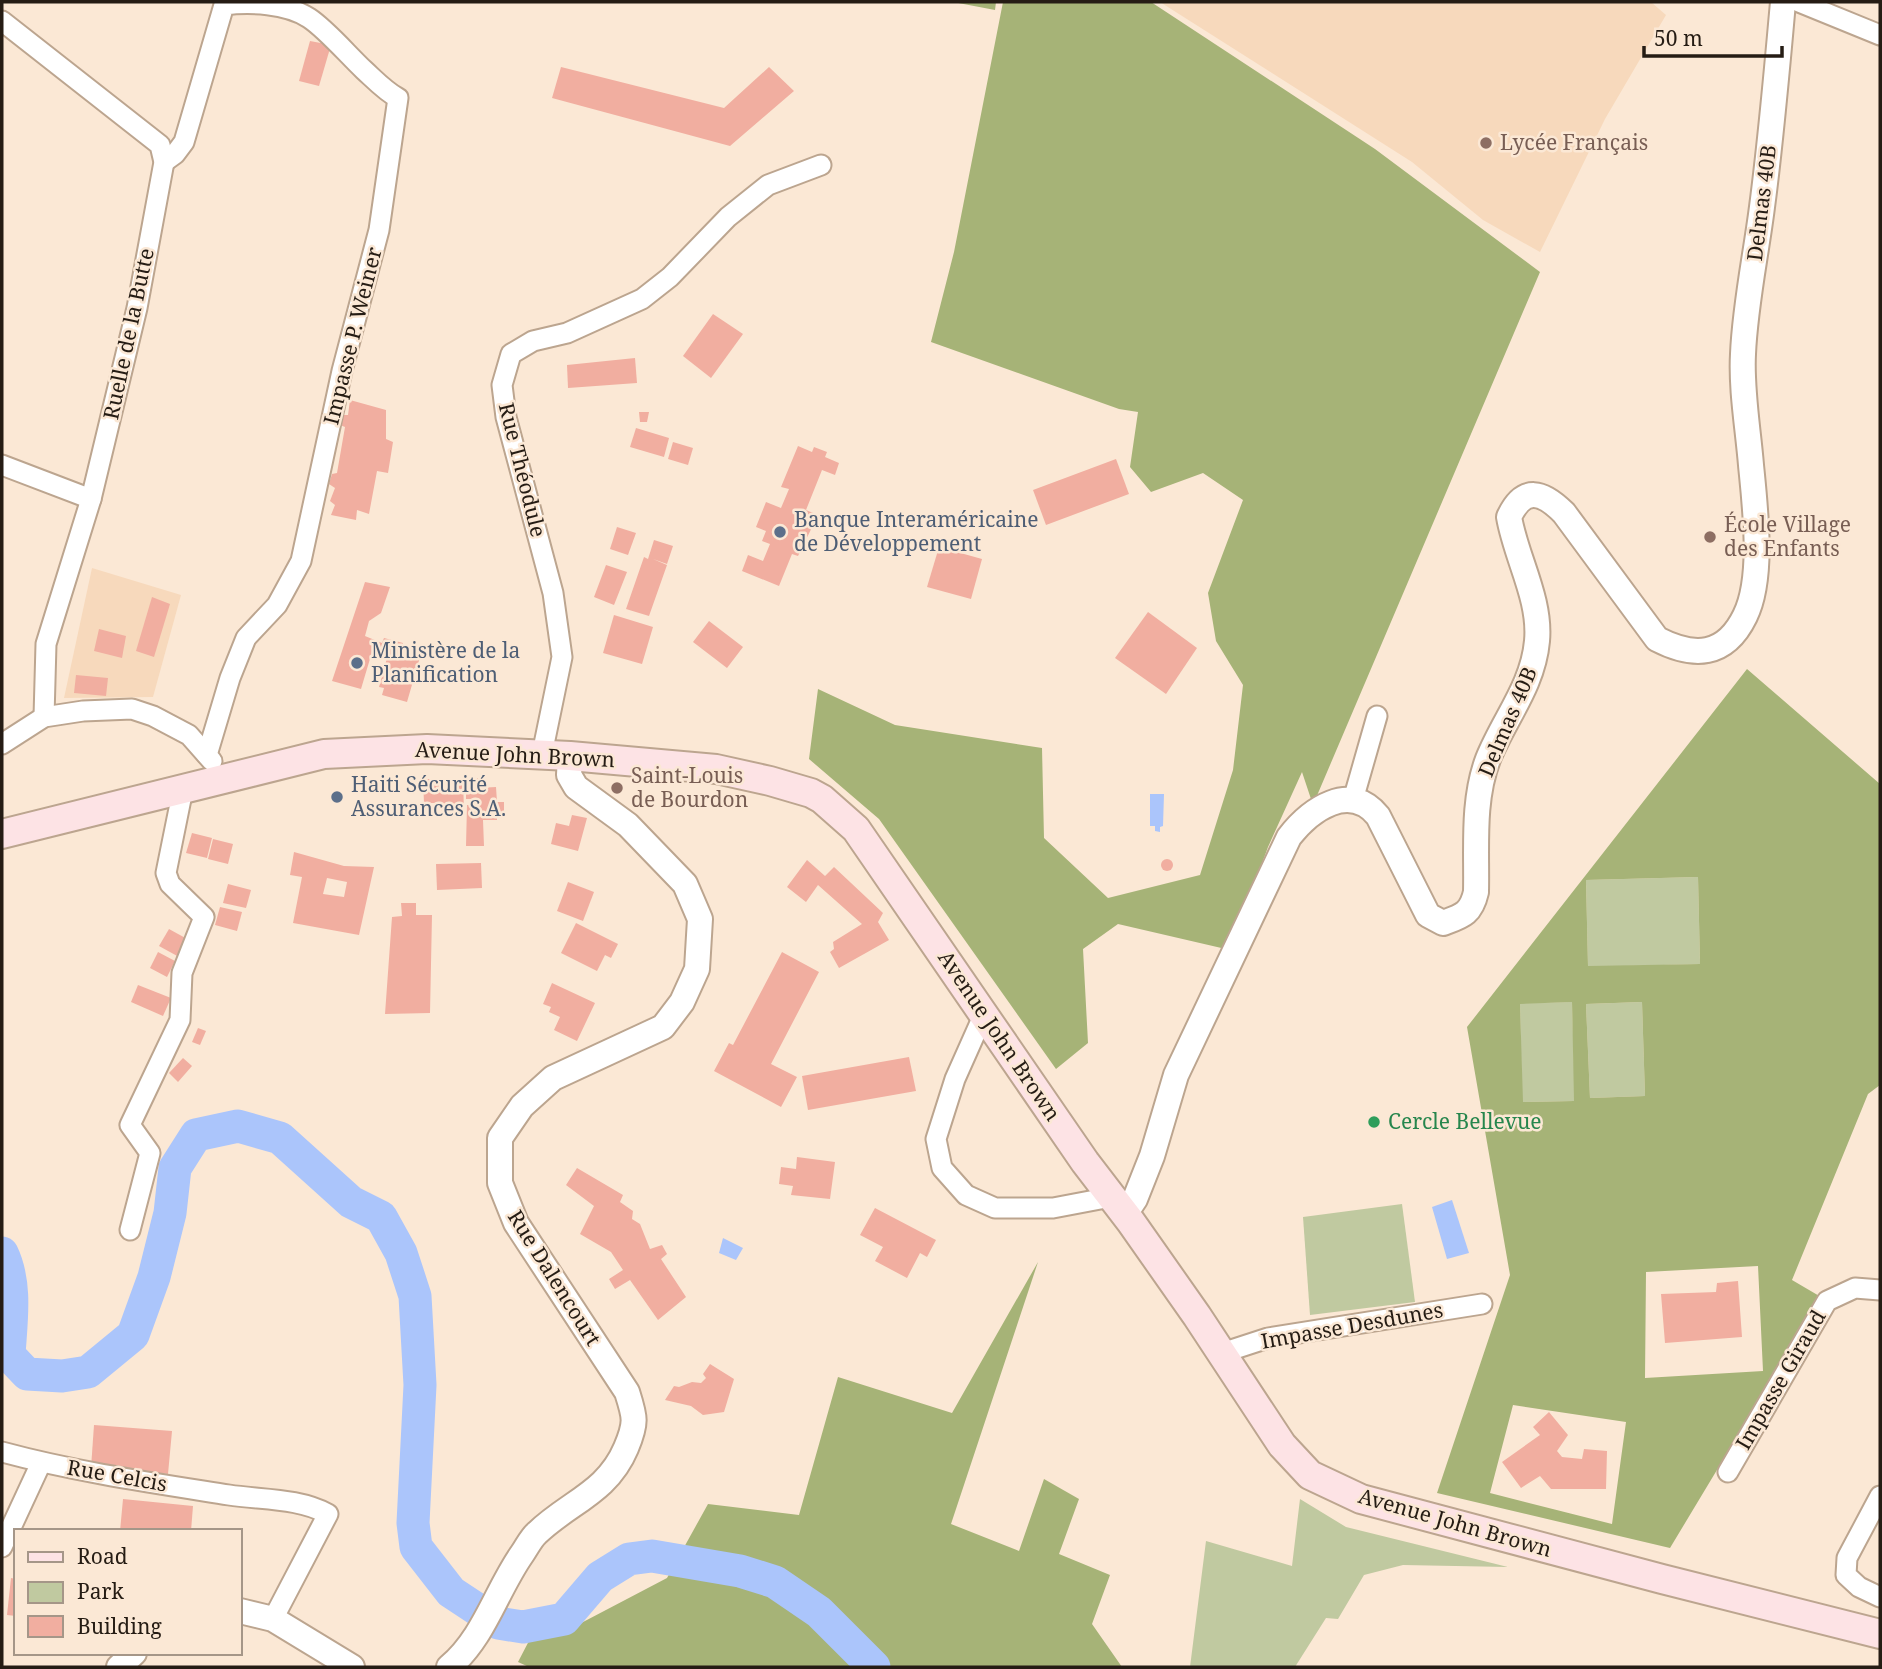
<svg xmlns="http://www.w3.org/2000/svg" width="1882" height="1669" font-family="'Noto Serif',serif">
  <style>
    .built { fill: #f7d9bc }
    .green { fill: #c0c9a0 }
    .forest { fill: #a6b377; fill-rule: evenodd }
    .water { fill: #abc5fb }
    .lines { fill: none; stroke-linecap: round; stroke-linejoin: round }
    .river { stroke: #abc5fb; stroke-width: 33 }
    .building { fill: #f1aea0; fill-rule: evenodd }
    .minor-casing { stroke: #bca58f; stroke-width: 23 }
    .tertiary-casing { stroke: #bca58f; stroke-width: 28 }
    .secondary-casing { stroke: #bca58f; stroke-width: 32 }
    .minor { stroke: #fff; stroke-width: 19 }
    .tertiary { stroke: #fff; stroke-width: 24 }
    .secondary { stroke: #fde3e5; stroke-width: 28 }
    .education-dot { fill: #8d6e63; stroke: #fbe8d5; stroke-width: 2.5 }
    .service-dot { fill: #5c6f8a; stroke: #fbe8d5; stroke-width: 2.5 }
    .leisure-dot { fill: #2e9e5b; stroke: #fbe8d5; stroke-width: 2.5 }
    .labels { text-anchor: middle; stroke-width: 5; stroke-linejoin: round; paint-order: stroke }
    .education-label { font-size: 21px; fill: #785e54; stroke: #fbe8d5; text-anchor: start }
    .street-label { font-size: 21px; fill: #251c14; stroke: #fbe8d5 }
    .service-label { font-size: 21px; fill: #4e5e75; stroke: #fbe8d5; text-anchor: start }
    .leisure-label { font-size: 21px; fill: #27864d; stroke: #fbe8d5; text-anchor: start }
  </style>
  <rect width="100%" height="100%" fill="#fbe8d5"/>
  <g class="built">
    <path d="M1160 2H1651L1666 15 1605 119 1540 252 1483 220 1412 162Z"/>
    <path d="M92 568 181 595 153 697 64 698Z"/>
  </g>
  <g class="green">
    <path d="M1698 877 1700 964 1588 967 1586 880Z"/>
    <path d="M1572 1002 1575 1101 1522 1102 1520 1003Z"/>
    <path d="M1642 1002 1645 1096 1590 1098 1586 1004Z"/>
    <path d="M1402 1204 1415 1302 1310 1315 1303 1217Z"/>
    <path d="M1300 1499 1346 1527 1508 1567 1403 1565 1364 1575 1338 1619 1326 1618 1295 1667H1190L1206 1541 1292 1566Z"/>
  </g>
  <g class="forest">
    <path d="M953 2H996L995 10Z"/>
    <path d="M1003 2H1151L1375 149 1540 272 1313 805 1302 772 1268 847 1230 950 1118 924 1083 949 1088 1043 1056 1069 879 819 809 759 818 689 895 725 1042 748 1044 838 1108 898 1200 875 1233 770 1243 685 1216 641 1208 593 1243 500 1203 473 1151 492 1130 467 1138 412 1119 409 931 342 954 252Z"/>
    <path d="M1747 669 1880 784V1085L1868 1094 1792 1280 1821 1297 1670 1548 1437 1493 1510 1275 1467 1027ZM1698 877 1700 964 1588 966 1586 880ZM1572 1002 1574 1101 1523 1102 1520 1004ZM1642 1002 1645 1096 1590 1098 1586 1004ZM1758 1266 1763 1371 1645 1378 1646 1272ZM1513 1405 1626 1422 1612 1524 1490 1493Z"/>
    <path d="M1038 1262 951 1524 1019 1551 1044 1479 1079 1499 1059 1554 1110 1575 1092 1624 1122 1667H529L518 1662 531 1637 564 1632 667 1578 708 1504 799 1515 838 1377 952 1413Z"/>
  </g>
  <g class="water">
    <path d="M1150 794H1164L1163 826 1160 827V832L1155 831V826H1150Z"/>
    <path d="M1452 1200 1469 1253 1447 1259 1432 1207Z"/>
    <path d="M723 1238 743 1248 736 1260 719 1253Z"/>
  </g>
  <g class="lines">
    <path class="river" d="M2 1253C17 1284 11 1321 9 1355L27 1374 62 1376 88 1372 133 1335 154 1277 170 1213 175 1168 196 1135 238 1126 280 1138 351 1202 381 1217 401 1253 415 1296 420 1385 413 1523 416 1547 451 1592 498 1623 523 1627 564 1619 600 1577 629 1559 652 1556 740 1571 775 1582 819 1612 874 1667"/>
  </g>
  <g class="building">
    <path d="M310 41 331 45 319 86 299 81Z"/>
    <path d="M561 67 724 108 769 67 794 91 730 146 552 98Z"/>
    <path d="M713 314 743 334 711 378 683 356Z"/>
    <path d="M635 358 637 383 568 388 567 365Z"/>
    <path d="M350 400 386 410V439L393 442 388 473 377 471 369 514 357 510 356 520 331 515 335 505 330 501 335 488 329 484 332 474 337 473 345 427 340 425 344 415H348Z"/>
    <path d="M639 412H649L647 422H640Z"/>
    <path d="M636 428 669 438 664 457 630 447Z"/>
    <path d="M673 442 693 448 688 465 668 459Z"/>
    <path d="M798 446 812 452 814 447 827 452 825 457 839 463 835 475 822 470 806 510 818 515 798 556 792 554 779 586 742 571 748 555 763 561 770 544 762 541 766 531 756 527 766 502 781 508 789 489 781 487Z"/>
    <path d="M1116 459 1129 494 1046 525 1033 490Z"/>
    <path d="M617 527 636 533 628 555 610 549Z"/>
    <path d="M654 540 673 546 667 564 653 559 667 565 649 616 626 609 644 557 648 559Z"/>
    <path d="M939 547 982 559 971 599 927 587Z"/>
    <path d="M606 565 627 572 614 605 594 597Z"/>
    <path d="M365 582 390 587 381 613 369 621 365 636 382 643 384 638 403 643 401 652 420 657 407 702 382 695 384 688 379 687 387 658 372 652 361 689 332 681Z"/>
    <path d="M152 597 170 604 154 657 136 651Z"/>
    <path d="M1148 612 1197 648 1166 694 1115 658Z"/>
    <path d="M614 615 653 627 642 664 603 653Z"/>
    <path d="M709 621 743 647 727 668 693 642Z"/>
    <path d="M99 629 126 636 122 658 94 651Z"/>
    <path d="M76 675 108 678 106 696 74 693Z"/>
    <path d="M463 778 464 812 442 813 441 803H424L423 779H438V785L452 784V779Z"/>
    <path d="M466 778H478V788L496 787 497 802H504V813H497V820H483L484 846H466L467 805H473V799H466Z"/>
    <path d="M572 815 587 818 578 851 551 844 556 823 569 826Z"/>
    <path d="M192 833 212 838 207 858 186 853Z"/>
    <path d="M213 839 233 844 228 864 208 859Z"/>
    <path d="M294 852 344 866 374 867 359 935 293 923 302 877 290 875ZM327 878 347 882 344 897 323 894Z"/>
    <circle cx="1167" cy="865" r="6"/>
    <path d="M807 860 825 876 834 867 883 913 878 922 889 940 839 968 830 952 834 949 833 942 862 924 818 885 806 902 787 887Z"/>
    <path d="M481 863 482 888 437 890 436 864Z"/>
    <path d="M568 882 594 892 583 921 557 911Z"/>
    <path d="M228 884 251 890 246 908 223 903Z"/>
    <path d="M401 903H416V915H432L430 1013 385 1014 392 917 402 916Z"/>
    <path d="M220 907 242 912 237 931 215 925Z"/>
    <path d="M576 923 618 944 611 958 605 955 597 971 561 953Z"/>
    <path d="M169 929 189 940 179 957 159 946Z"/>
    <path d="M158 952 175 961 167 977 150 968Z"/>
    <path d="M782 952 819 972 771 1064 797 1077 781 1107 714 1071 729 1043 733 1045Z"/>
    <path d="M552 983 595 1003 577 1041 554 1030 560 1017 549 1012 551 1007 543 1004Z"/>
    <path d="M138 985 171 998 163 1016 131 1002Z"/>
    <path d="M198 1028 206 1031 200 1045 192 1042Z"/>
    <path d="M909 1057 916 1091 808 1110 802 1076Z"/>
    <path d="M183 1058 192 1066 178 1082 169 1073Z"/>
    <path d="M797 1157 835 1162 830 1199 791 1195 793 1186 779 1184 781 1167 796 1169Z"/>
    <path d="M577 1168 623 1195 620 1202 633 1211 632 1219 640 1224 650 1249 662 1245 667 1254 661 1259 686 1297 658 1320 630 1280 615 1289 609 1279 623 1270 611 1252 580 1234 594 1206 566 1185Z"/>
    <path d="M875 1208 936 1240 927 1257 920 1253 907 1278 875 1261 883 1247 860 1235Z"/>
    <path d="M1738 1281 1742 1337 1665 1343 1661 1294 1716 1292 1717 1283Z"/>
    <path d="M710 1364 734 1379 724 1412 703 1415 691 1406 665 1400 674 1386 679 1387 692 1382 701 1383 706 1378 703 1374Z"/>
    <path d="M1549 1412 1568 1435 1557 1451 1562 1457 1582 1459 1584 1449 1607 1451 1606 1489H1551L1540 1476 1521 1488 1502 1462 1540 1435 1533 1427Z"/>
    <path d="M94 1425 172 1431 168 1474 91 1468Z"/>
    <path d="M123 1499 193 1506 191 1531H120Z"/>
    <path d="M11 1578 16 1579V1616L7 1615Z"/>
  </g>
  <g class="lines">
    <g class="minor-casing">
      <g id="minor">
        <path d="M1799 2 1880 35"/>
        <path d="M2 21 160 145 164 162 137 308 91 499 46 644 44 717"/>
        <path d="M164 162 175 154 184 142 224 5C250 2 286 3 309 18 326 29 348 55 364 70 375 80 385 91 398 98L379 230 342 371 301 561 277 605 246 638 230 678 207 755"/>
        <path d="M2 465 91 499"/>
        <path d="M2 744 44 717 83 711 132 709 153 716 189 735 212 761"/>
        <path d="M542 754 562 657 553 593 506 417 502 385 511 354 533 341 567 333 642 299 670 277 728 217 768 185 821 165"/>
        <path d="M1353 800 1377 716"/>
        <path d="M984 1014 955 1079 936 1139 942 1168 966 1195 995 1208H1053L1111 1197"/>
        <path d="M130 1230 150 1153 130 1125 180 1020 182 973 204 917 170 884 166 873 183 789"/>
        <path d="M1222 1353 1268 1338 1482 1304"/>
        <path d="M2 1452C76 1472 153 1483 229 1495 262 1500 299 1498 328 1514L273 1619"/>
        <path d="M1728 1472 1827 1301 1855 1288 1880 1290"/>
        <path d="M1880 1496 1847 1558 1846 1575 1859 1587 1880 1597"/>
        <path d="M2 1547 41 1463"/>
      </g>
    </g>
    <g class="tertiary-casing">
      <g id="tertiary">
        <path d="M1125 1214 1135 1199 1152 1156 1176 1075 1289 837C1310 810 1350 781 1378 816L1428 915 1443 923C1462 916 1471 914 1476 892 1477 849 1472 801 1488 759 1504 719 1533 686 1537 641 1541 599 1516 558 1509 517 1524 485 1543 492 1564 513L1657 639C1694 658 1725 657 1745 616 1764 578 1755 507 1751 465 1748 428 1741 390 1743 354 1745 305 1756 255 1762 207 1771 139 1777 70 1783 2"/>
        <path d="M240 1611 273 1619 352 1667"/>
        <path d="M119 1667 134 1653"/>
        <path d="M449 1667C484 1638 496 1591 522 1554 527 1547 531 1538 537 1533 569 1502 607 1493 626 1448 637 1422 635 1417 627 1392L516 1223 500 1183V1138L522 1106 553 1078 663 1027 682 1002 697 969 700 919 685 884 628 825 576 787 569 775 570 756"/>
      </g>
    </g>
    <g class="secondary-casing">
      <path id="secondary" d="M2 834 324 754 427 749 570 756 716 769 770 781 811 793 822 799 856 829 1085 1162 1131 1222 1197 1316 1282 1445 1310 1475 1361 1499 1662 1579 1880 1634"/>
    </g>
    <use href="#minor" class="minor"/>
    <use href="#tertiary" class="tertiary"/>
    <use href="#secondary" class="secondary"/>
  </g>
  <g class="education-dot">
    <circle cx="1486" cy="143" r="7"/>
    <circle cx="1710" cy="537" r="7"/>
    <circle cx="617" cy="788" r="7"/>
  </g>
  <g class="service-dot">
    <circle cx="780" cy="532" r="7"/>
    <circle cx="357" cy="663" r="7"/>
    <circle cx="337" cy="797" r="7"/>
  </g>
  <circle class="leisure-dot" cx="1374" cy="1122" r="7"/>
  <g class="labels">
    <g class="education-label">
      <text x="1500" y="150">Lycée Français</text>
      <text x="1724" y="532">École Village<tspan x="1724" dy="24">des Enfants</tspan></text>
      <text x="631" y="783">Saint-Louis<tspan x="631" dy="24">de Bourdon</tspan></text>
    </g>
    <g class="street-label">
      <text transform="translate(1762 203) rotate(-83)" y="7">Delmas 40B</text>
      <text transform="translate(129 334) rotate(-78)" y="7">Ruelle de la Butte</text>
      <text transform="translate(353 336) rotate(-76)" y="7">Impasse P. Weiner</text>
      <text transform="translate(522 470) rotate(76)" y="7">Rue Théodule</text>
      <text transform="translate(1508 722) rotate(-67)" y="7">Delmas 40B</text>
      <text transform="translate(515 755) rotate(3)" y="7">Avenue John Brown</text>
      <text transform="translate(999 1036) rotate(56)" y="7">Avenue John Brown</text>
      <text transform="translate(554 1278) rotate(58)" y="7">Rue Dalencourt</text>
      <text transform="translate(1352 1326) rotate(-10)" y="7">Impasse Desdunes</text>
      <text transform="translate(1781 1380) rotate(-60)" y="7">Impasse Giraud</text>
      <text transform="translate(117 1476) rotate(10)" y="7">Rue Celcis</text>
      <text transform="translate(1455 1523) rotate(16)" y="7">Avenue John Brown</text>
    </g>
    <g class="service-label">
      <text x="794" y="527">Banque Interaméricaine<tspan x="794" dy="24">de Développement</tspan></text>
      <text x="371" y="658">Ministère de la<tspan x="371" dy="24">Planification</tspan></text>
      <text x="351" y="792">Haiti Sécurité<tspan x="351" dy="24">Assurances S.A.</tspan></text>
    </g>
    <g class="leisure-label">
      <text x="1388" y="1129">Cercle Bellevue</text>
    </g>
  </g>
  <rect width="1882" height="1669" fill="none" stroke="#251c14" stroke-width="7"/>
  <rect x="14" y="1529" width="228" height="126" fill="#fbe8d5" stroke="#a59688" stroke-width="2"/>
  <rect x="28" y="1552" width="35" height="10" fill="#fde3e5" stroke="#a59688" stroke-width="2"/>
  <text x="77" y="1564" font-size="21" fill="#251c14">Road</text>
  <rect x="28" y="1582" width="35" height="21" fill="#c0c9a0" stroke="#a59688" stroke-width="2"/>
  <text x="77" y="1599" font-size="21" fill="#251c14">Park</text>
  <rect x="28" y="1616" width="35" height="21" fill="#f1aea0" stroke="#a59688" stroke-width="2"/>
  <text x="77" y="1634" font-size="21" fill="#251c14">Building</text>
  <path d="M1644 46v10h138v-10" fill="none" stroke="#251c14" stroke-width="3.5"/>
  <text x="1654" y="46" font-size="21" fill="#251c14" stroke="#fbe8d5" stroke-width="5" paint-order="stroke">50 m</text>
</svg>
